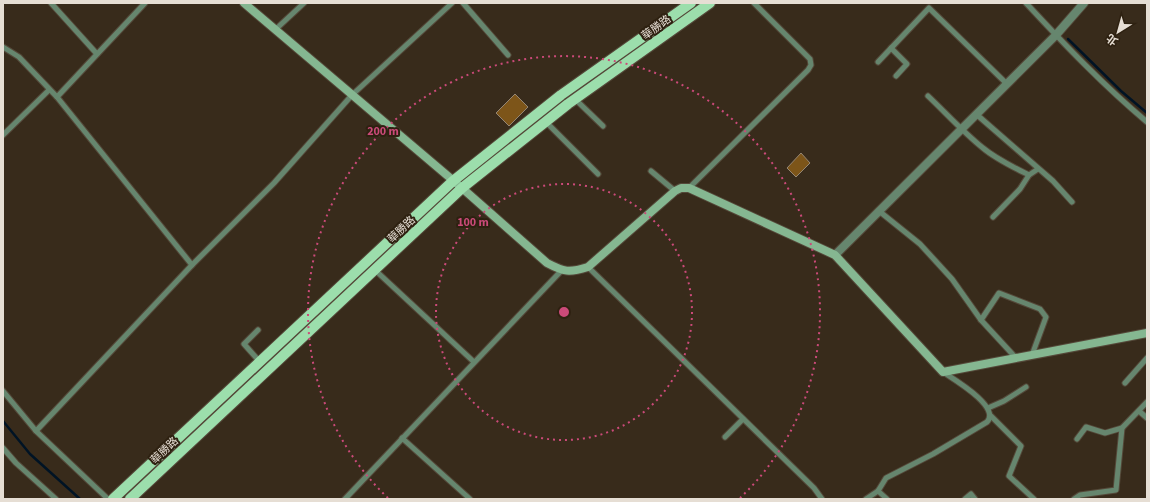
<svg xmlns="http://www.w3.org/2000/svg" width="1150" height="502" font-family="'Source Sans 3','Noto Sans TC',sans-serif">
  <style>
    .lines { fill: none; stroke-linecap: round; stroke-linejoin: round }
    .stream { stroke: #001324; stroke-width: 2.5 }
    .building { fill: #7d5519; stroke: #958673 }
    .lane-casing { stroke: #544839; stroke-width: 7 }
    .street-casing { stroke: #544839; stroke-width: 10 }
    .secondary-casing { stroke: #544839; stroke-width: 10 }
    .primary-casing { stroke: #544839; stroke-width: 12 }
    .lane { stroke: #66866e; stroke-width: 5 }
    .street { stroke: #66866e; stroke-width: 8 }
    .secondary { stroke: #85b791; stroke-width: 8 }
    .primary { stroke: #9cdeac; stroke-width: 10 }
    .ring { fill: none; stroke: #cb4a79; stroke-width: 2; stroke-dasharray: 2 4 }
    .labels { text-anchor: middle; stroke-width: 4; stroke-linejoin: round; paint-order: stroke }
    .street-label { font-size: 11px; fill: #e6ded4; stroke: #2e2111 }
    .centre { fill: #cb4a79; stroke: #2e2111; stroke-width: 2 }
    .ring-label { font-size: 12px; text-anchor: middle; font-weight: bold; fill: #cb4a79; stroke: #2e2111; stroke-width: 4; stroke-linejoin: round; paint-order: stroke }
  </style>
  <rect width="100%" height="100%" fill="#382b1b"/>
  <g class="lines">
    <g class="stream">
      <path d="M1068 39 1121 91 1147 113"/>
      <path d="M3 421 30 454 80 499"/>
    </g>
  </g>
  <g class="building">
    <path d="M515 94 528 107 509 126 496 113Z"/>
    <path d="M801 153 810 163 796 177 787 168Z"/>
  </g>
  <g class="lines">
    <g class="lane-casing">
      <g id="lane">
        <path d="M51 3 97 54"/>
        <path d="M463 3 508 55"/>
        <path d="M1026 3C1065 45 1103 85 1147 122"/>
        <path d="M276 29 304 3"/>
        <path d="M3 47 19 57 57 97 192 265"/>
        <path d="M891 48 907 64 896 76"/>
        <path d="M878 62 929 8 1007 84"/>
        <path d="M928 96C946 113 963 132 983 148 996 159 1013 167 1029 175L1038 169"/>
        <path d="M57 97 145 3"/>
        <path d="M575 99 603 126"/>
        <path d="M976 114 1053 181 1072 202"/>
        <path d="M545 121 598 174"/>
        <path d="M3 135 49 90"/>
        <path d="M651 171 675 191"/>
        <path d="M689 188 808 70 811 65 810 59 754 3"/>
        <path d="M879 211 920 244 952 279 981 320 1016 358"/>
        <path d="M993 217 1020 189 1029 175"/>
        <path d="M588 267 814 488 822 499"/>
        <path d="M375 270 474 362"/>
        <path d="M981 320 999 293 1040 309 1046 317 1032 355"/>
        <path d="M258 330 244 344 260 362"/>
        <path d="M1125 383 1147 358"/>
        <path d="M3 391 36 431 108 499"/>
        <path d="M988 408 1004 401 1026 387"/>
        <path d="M1139 411 1147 418"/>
        <path d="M991 416 1021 446 1009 476 1034 499"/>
        <path d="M36 431 192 265 274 183 352 95 452 3"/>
        <path d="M725 437 743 419"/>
        <path d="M402 438 470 499"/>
        <path d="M1077 439 1086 427 1105 433 1122 428"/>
        <path d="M3 448 16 463 56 499"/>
        <path d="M878 491 887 499"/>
        <path d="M345 499 561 271"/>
        <path d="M866 499 878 491 886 478 933 454 987 422C1001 407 955 380 943 372"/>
        <path d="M965 499 971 494 975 499"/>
        <path d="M1074 499 1080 495 1116 490 1122 428 1147 402"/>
      </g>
    </g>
    <g class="street-casing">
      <path id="street" d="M835 255 1056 35 1084 3"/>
    </g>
    <g class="secondary-casing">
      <path id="secondary" d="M244 3 462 188 547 263C564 272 569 273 588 267L675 191 681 188H689L835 255 943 372 1147 333"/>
    </g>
    <g class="primary-casing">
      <g id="primary">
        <path d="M113 499 453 181 561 95 691 3"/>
        <path d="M130 499 462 188 568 104 710 3"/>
      </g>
    </g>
    <use href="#lane" class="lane"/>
    <use href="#street" class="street"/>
    <use href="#secondary" class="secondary"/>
    <use href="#primary" class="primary"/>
  </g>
  <g class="ring">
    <circle cx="564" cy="312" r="128"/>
    <path d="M388 498A256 256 0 1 1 740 498"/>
  </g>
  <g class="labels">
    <g class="street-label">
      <text transform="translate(656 27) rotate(-36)" y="4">華勝路</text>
      <text transform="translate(401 229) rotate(-43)" y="4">華勝路</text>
      <text transform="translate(164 450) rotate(-43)" y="4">華勝路</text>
    </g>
  </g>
  <circle cx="564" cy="312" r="6" class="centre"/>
  <g class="ring-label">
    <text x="383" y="135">200 m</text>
    <text x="473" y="226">100 m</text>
  </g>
  <rect width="1150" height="502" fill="none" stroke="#e6ded4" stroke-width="8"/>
  <g transform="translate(1118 32) rotate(217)" stroke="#2e2111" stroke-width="3" paint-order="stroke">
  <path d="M0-3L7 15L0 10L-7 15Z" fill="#e6ded4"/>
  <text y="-6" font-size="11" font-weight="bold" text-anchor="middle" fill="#e6ded4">北</text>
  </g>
</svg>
